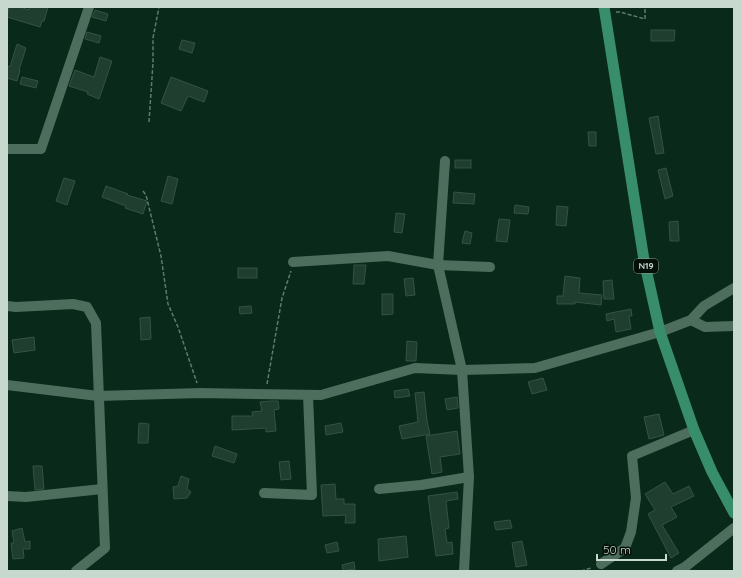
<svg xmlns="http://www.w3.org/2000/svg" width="741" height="578" font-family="Quicksand,sans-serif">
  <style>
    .building { fill: #1f3e2f; stroke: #345344 }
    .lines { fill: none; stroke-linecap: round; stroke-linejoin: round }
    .path { stroke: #617a6e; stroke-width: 1.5; stroke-dasharray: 4 2; stroke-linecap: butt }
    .minor { stroke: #4d6d5d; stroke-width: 10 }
    .primary { stroke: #388d6a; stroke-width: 11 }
    .labels { text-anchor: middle; stroke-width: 3.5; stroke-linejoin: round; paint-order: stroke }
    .shield { fill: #040f09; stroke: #8c9c94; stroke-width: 1 }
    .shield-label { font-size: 9px; font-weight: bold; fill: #c7d8cf }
  </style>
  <rect width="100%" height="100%" fill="#09291b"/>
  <g class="building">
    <path d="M9 7H20L29 10V7H48L44 21H42L40 27 7 17Z"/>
    <path d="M95 10 108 14 106 21 92 17Z"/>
    <path d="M651 30H675L674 41H651Z"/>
    <path d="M87 32 101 36 99 43 85 39Z"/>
    <path d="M182 40 195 43 192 53 179 49Z"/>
    <path d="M17 44 26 48 19 70H20L17 81 7 78V66L10 67Z"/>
    <path d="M100 57 112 61 99 99 87 94 88 92 69 86 75 70 94 77Z"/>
    <path d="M22 77 38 81 36 88 20 84Z"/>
    <path d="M171 77 208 91 204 102 188 96 181 111 161 103Z"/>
    <path d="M658 116 664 153 656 154 649 118Z"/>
    <path d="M588 132H596V146H589Z"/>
    <rect x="455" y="160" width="16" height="8"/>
    <path d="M666 168 673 196 665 199 658 170Z"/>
    <path d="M168 176 178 179 172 204 161 201Z"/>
    <path d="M64 178 75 181 67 205 56 201Z"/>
    <path d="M106 186 128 194 127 195 147 201 143 214 125 208 126 206 102 197Z"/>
    <path d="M454 192 475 194 474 204 453 203Z"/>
    <path d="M515 205 529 207 528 214 514 213Z"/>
    <path d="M557 206 568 207 566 226 556 225Z"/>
    <path d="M396 213 405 214 402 233 394 232Z"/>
    <path d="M499 219 510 220 507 242 496 241Z"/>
    <path d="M678 221 679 241H670L669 222Z"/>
    <path d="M465 231 472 233 470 244 462 243Z"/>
    <path d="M354 265H366L364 284H353Z"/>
    <rect x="238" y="268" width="19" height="10"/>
    <path d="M565 276 580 278 579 293 602 295 601 305 575 302V304H557V296H563Z"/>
    <path d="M413 278 415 295 406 296 404 279Z"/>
    <path d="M612 280 614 299H604L603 281Z"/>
    <path d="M382 294H393V314L382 315Z"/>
    <path d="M251 306 252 313 240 314 239 307Z"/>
    <path d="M631 309 632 316H629L631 329 616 332 614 319 607 321 606 314Z"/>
    <path d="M150 317 151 339 141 340 140 318Z"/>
    <path d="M34 337 35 350 14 353 12 340Z"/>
    <path d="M407 341 417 342 416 361H406Z"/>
    <path d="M543 378 547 390 532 394 528 382Z"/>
    <path d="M408 389 410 396 395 398 394 391Z"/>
    <path d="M424 392 427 421 430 434 402 439 399 426 418 422 415 393Z"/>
    <path d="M457 397 458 408 447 410 445 399Z"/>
    <path d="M270 401H278L279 409 274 410 276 431 266 432V428L232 430V416H253L252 412 262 411 260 402Z"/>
    <path d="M659 414 664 435 649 439 644 417Z"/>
    <path d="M139 423 149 424 148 443H138Z"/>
    <path d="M341 423 343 432 326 435 325 426Z"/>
    <path d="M457 431 460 454 440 457 442 472 432 474 426 436Z"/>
    <path d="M215 446 237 454 234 463 212 456Z"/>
    <path d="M289 461 291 479 281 480 279 462Z"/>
    <path d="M33 466H42L44 489 35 490Z"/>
    <path d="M181 476 189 479 187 489 191 492 187 498 174 499 173 487 178 486Z"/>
    <path d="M665 482 673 494 689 486 694 496 671 507 677 517 662 525 679 553 671 558 648 514 655 510 645 494Z"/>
    <path d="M335 484 336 499H344V504H355V523H345L346 515 323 516 321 485Z"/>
    <path d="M457 492 458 499 446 501 449 528 445 529 447 543 452 542 453 554 436 556 428 496Z"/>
    <path d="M510 520 512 528 496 530 494 522Z"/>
    <path d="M22 528 25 542 30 541V549H23L24 558 13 559 11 543H14L12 531Z"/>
    <path d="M406 536 408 557 379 561 378 539Z"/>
    <path d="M522 541 527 565 516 567 512 543Z"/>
    <path d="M337 542 339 551 327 553 325 545Z"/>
    <path d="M354 562 355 569 343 571 342 565Z"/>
  </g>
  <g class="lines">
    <g class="path">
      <path d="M616 12H620L645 19V7"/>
      <path d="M149 122 153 63V38L159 7"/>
      <path d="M143 191 146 195 161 256 168 304 178 327 197 383"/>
      <path d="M267 384 282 298 291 271"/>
      <path d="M581 571 591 568"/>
    </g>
    <g class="minor">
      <path d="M7 149H41L89 7"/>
      <path d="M445 161 438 265 462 370 469 477 464 571"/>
      <path d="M293 262 388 256 438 265 490 267"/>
      <path d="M7 306 16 307 73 304 87 307 96 323 105 548 76 571"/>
      <path d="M691 320 705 327 734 326"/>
      <path d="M7 385 98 396 200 393 321 395 415 368 462 370 535 368 660 332 691 320 704 306 734 288"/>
      <path d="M379 489 421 485 469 477"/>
      <path d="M264 493 312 495 308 395"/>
      <path d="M7 496 26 497 102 489"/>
      <path d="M601 564 625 548 631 532 636 498 632 456 694 430"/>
      <path d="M677 571 685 567 734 528"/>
    </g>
    <path class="primary" d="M604 7 644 260 660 332 694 430 712 472 734 513"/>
  </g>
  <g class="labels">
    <rect class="shield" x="634" y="259" width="24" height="14" rx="3"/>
    <g class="shield-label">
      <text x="646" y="269">N19</text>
    </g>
  </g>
  <rect width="741" height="578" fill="none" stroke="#c7d8cf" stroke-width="16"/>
  <path d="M597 554v6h69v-6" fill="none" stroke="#c7d8cf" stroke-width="2"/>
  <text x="603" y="554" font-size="12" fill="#c7d8cf" stroke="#040f09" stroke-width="3" paint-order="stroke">50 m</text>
</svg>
